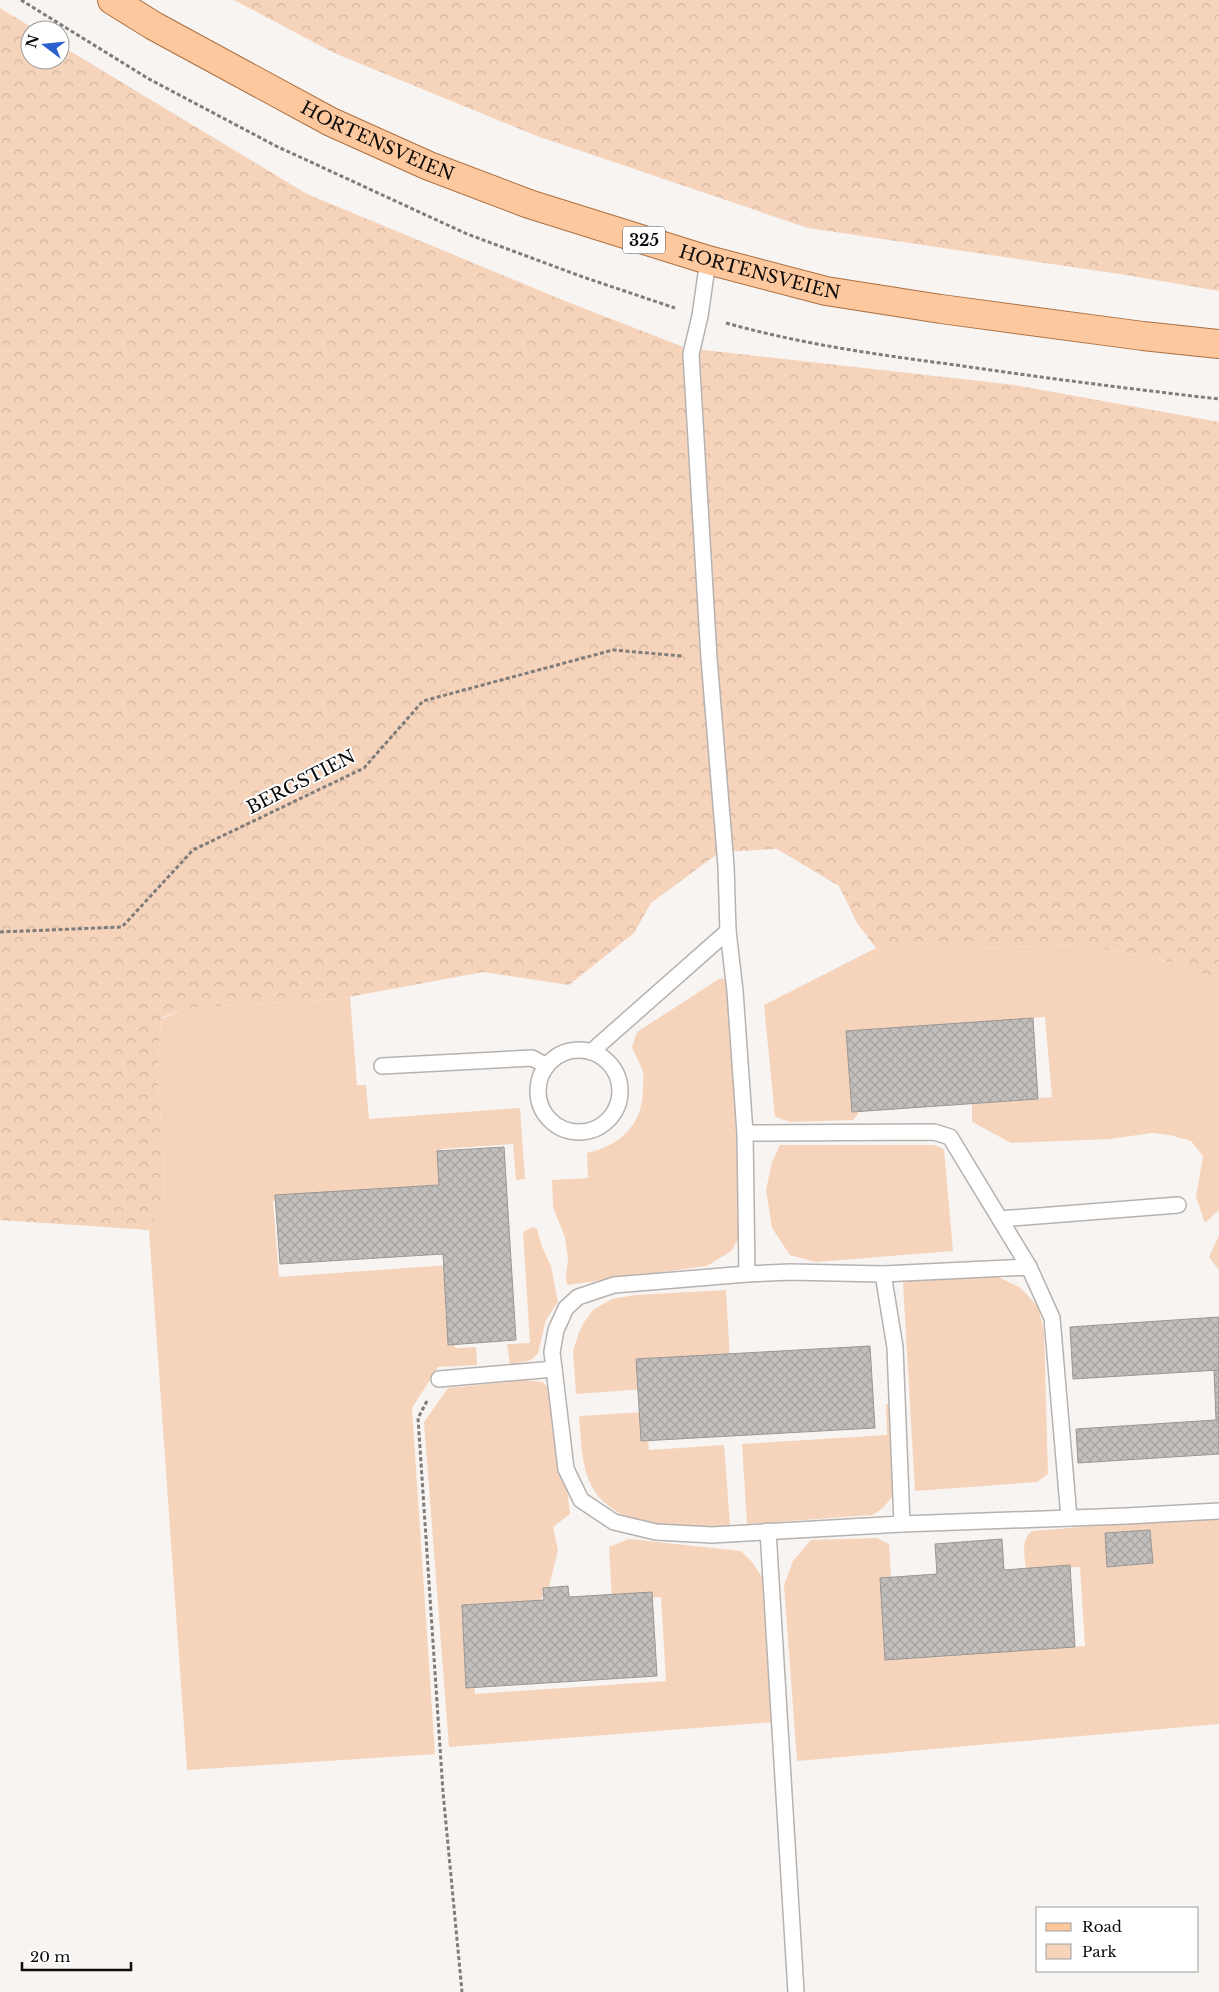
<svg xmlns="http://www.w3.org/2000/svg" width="1219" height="1992" font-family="'Libre Baskerville',serif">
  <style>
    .green { fill: #f6d4bc }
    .forest { fill: url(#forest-crowns) }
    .building { fill: url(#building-cross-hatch); stroke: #9a9794 }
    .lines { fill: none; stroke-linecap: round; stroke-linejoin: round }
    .service-casing { stroke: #b6b2b0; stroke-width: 18 }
    .primary-casing { stroke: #aa6f40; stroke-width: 30 }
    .path { stroke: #7f7c7a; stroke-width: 3; stroke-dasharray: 4 2.5; stroke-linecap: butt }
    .service { stroke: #fff; stroke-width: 15 }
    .primary { stroke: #fec89e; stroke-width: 28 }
    .labels { text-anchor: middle; stroke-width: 4; stroke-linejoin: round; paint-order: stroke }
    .shield { fill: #fff; stroke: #565554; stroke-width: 1 }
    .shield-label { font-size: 16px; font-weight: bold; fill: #0d0c0b }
    .street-label { font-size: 18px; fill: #0d0c0b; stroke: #fff }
  </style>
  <defs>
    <pattern id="forest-crowns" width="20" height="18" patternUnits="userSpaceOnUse" patternTransform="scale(1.25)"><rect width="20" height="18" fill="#f6d4bc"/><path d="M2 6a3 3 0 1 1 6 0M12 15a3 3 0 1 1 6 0" fill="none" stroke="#d2b5a0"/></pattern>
    <pattern id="building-cross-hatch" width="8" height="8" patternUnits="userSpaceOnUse" patternTransform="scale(1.25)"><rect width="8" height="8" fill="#c2bfbc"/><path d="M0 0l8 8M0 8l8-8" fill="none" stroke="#a6a3a0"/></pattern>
  </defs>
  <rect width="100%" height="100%" fill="#f8f4f1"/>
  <g class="green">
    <path d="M1085 945 1172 962 1219 980V1210L1205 1223 1196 1197 1203 1156 1191 1141 1170 1135 1152 1133 1110 1139 1011 1143 972 1122V1104L1052 1097 1045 1017 851 1034 858 1114 853 1120 791 1122 775 1117 764 1005 876 948H973Z"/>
    <path d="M731 978 742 1233 731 1251 707 1266 567 1285 566 1276 568 1259 565 1237 553 1207 552 1180 588 1178 587 1153C622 1145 643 1124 643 1088 643 1083 644 1077 643 1072 641 1064 635 1055 632 1047L637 1032 719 979Z"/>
    <path d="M350 997 357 1085H366L369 1119 520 1108 525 1179 516 1180 513 1144 441 1149 444 1189 273 1201 279 1277 449 1265 455 1348 476 1347 477 1365 438 1367 412 1408 435 1754 187 1770 149 1230 164 1201 163 1146 157 1074 161 1019 186 1008 338 999Z"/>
    <path d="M780 1145H934L944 1149 953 1251 816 1262 790 1255 772 1228 766 1190 772 1162Z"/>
    <path d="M533 1227 537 1229 542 1247 551 1266 558 1302 546 1320 538 1353 531 1360 510 1365 507 1344 530 1343 523 1232Z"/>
    <path d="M1219 1235V1270L1209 1257Z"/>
    <path d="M920 1277H998L1021 1288 1038 1307 1044 1331 1048 1474 1037 1482 915 1491 903 1283Z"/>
    <path d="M726 1290 730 1360 645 1389 576 1394 573 1351 579 1332 585 1321 593 1310 612 1299 635 1295Z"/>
    <path d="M526 1380 542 1382 556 1393 570 1514 553 1527 558 1550 549 1587 537 1605 470 1609 475 1694 666 1681 661 1597 612 1600 609 1547 629 1539 741 1551 752 1562 762 1577 774 1722 449 1747 424 1422 448 1388Z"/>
    <path d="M886 1404H891L894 1493C888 1503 882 1510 872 1515L747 1524 742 1444 887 1435Z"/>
    <path d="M646 1412 649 1450 724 1445 730 1525C689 1536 612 1528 591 1485 581 1465 581 1438 579 1416Z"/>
    <path d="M1219 1516V1724L797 1761 784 1585 793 1561 811 1540 877 1538 889 1544 896 1658 1085 1646 1080 1567 1026 1570C1025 1557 1020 1540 1032 1531Z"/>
  </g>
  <g class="forest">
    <path d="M234 0H1219V291L1126 275 808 228 537 136 334 53Z"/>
    <path d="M0 8 36 30H30V60H60V45L307 194 565 301 686 348 1015 385 1219 422V980L1172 962 1085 945 973 948H876L857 923 839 886 777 849 720 852 651 903 634 933 569 985 483 972 338 999 186 1008 161 1018 157 1074 163 1146 164 1201 149 1230 0 1220Z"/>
  </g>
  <g class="building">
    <path d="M1033 1018 1038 1099 852 1112 846 1031Z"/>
    <path d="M504 1147 516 1340 448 1345 443 1254 280 1264 275 1195 439 1185 437 1151Z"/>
    <path d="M1219 1317V1370L1073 1379 1070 1327Z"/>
    <path d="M870 1346 875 1428 641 1441 636 1359Z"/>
    <path d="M1214 1370H1219V1420H1216Z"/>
    <path d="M1216 1420H1219V1454L1078 1463 1076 1429Z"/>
    <path d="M1150 1530 1153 1563 1107 1567 1105 1533Z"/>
    <path d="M1002 1539 1004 1570 1070 1565 1075 1647 885 1660 880 1578 937 1574 935 1544Z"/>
    <path d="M568 1586 569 1597 652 1592 657 1676 466 1688 462 1605 544 1600 543 1588Z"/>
  </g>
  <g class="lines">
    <g class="service-casing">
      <g id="service">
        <path d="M708 260 700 316 691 354 709 658 726 866 728 931 735 991 745 1133 747 1274 790 1272 883 1274 895 1347 902 1524 712 1535 656 1532 614 1522 581 1500 566 1469 552 1352 556 1330 566 1308 578 1297 614 1285 747 1274"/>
        <circle cx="579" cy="1091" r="41"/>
        <path d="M591 1052 728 931"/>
        <path d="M382 1066 532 1058 547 1066"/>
        <path d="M745 1133 934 1132 950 1137 1029 1267 1052 1318 1069 1518"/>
        <path d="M1000 1219 1178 1205"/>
        <path d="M883 1274 1029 1267"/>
        <path d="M439 1379 554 1369"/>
        <path d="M902 1524 1126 1516 1219 1511"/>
        <path d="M768 1531 796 1992"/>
      </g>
    </g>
    <g class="primary-casing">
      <g id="primary">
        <path id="s1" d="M112 0 154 26 331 122 429 166 529 204 708 260 826 291 941 309 1143 336 1219 344"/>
      </g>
    </g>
    <g class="path">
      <path d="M21 0 149 79 276 146 467 234 583 277 675 308"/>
      <path d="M726 323C801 344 879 355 956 365 1044 378 1131 389 1219 399"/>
      <path d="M0 932 122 927 193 850 364 768 423 701 613 650 682 656"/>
      <path d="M427 1401 418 1418 443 1792 462 1992"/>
    </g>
    <use href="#service" class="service"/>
    <use href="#primary" class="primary"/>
  </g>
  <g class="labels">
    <rect class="shield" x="623" y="226.5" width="42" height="27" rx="4"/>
    <g class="shield-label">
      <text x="644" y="246">325</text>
    </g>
    <g class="street-label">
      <text dy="6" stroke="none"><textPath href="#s1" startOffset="301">HORTENSVEIEN</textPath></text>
      <text dy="6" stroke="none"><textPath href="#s1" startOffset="706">HORTENSVEIEN</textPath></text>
      <text transform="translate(301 782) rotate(-27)" y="6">BERGSTIEN</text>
    </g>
  </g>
  <rect x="1036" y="1907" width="162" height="65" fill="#ffffff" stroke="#9e9e9d"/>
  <rect x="1046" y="1923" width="25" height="8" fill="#fec89e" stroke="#9e9e9d"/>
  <text x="1082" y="1932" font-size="15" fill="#0d0c0b">Road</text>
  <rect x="1046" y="1944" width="25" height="15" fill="#f6d4bc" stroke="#9e9e9d"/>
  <text x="1082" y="1957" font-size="15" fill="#0d0c0b">Park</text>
  <g transform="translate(45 45) rotate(286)"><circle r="24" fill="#ffffff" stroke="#9e9e9d"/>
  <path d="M0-4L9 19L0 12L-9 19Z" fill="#2a60ce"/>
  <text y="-8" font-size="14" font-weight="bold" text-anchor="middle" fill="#0d0c0b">N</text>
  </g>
  <path d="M22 1962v8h109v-8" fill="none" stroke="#0d0c0b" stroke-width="2.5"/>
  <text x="30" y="1962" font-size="15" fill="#0d0c0b" stroke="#ffffff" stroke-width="4" paint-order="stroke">20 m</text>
</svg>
